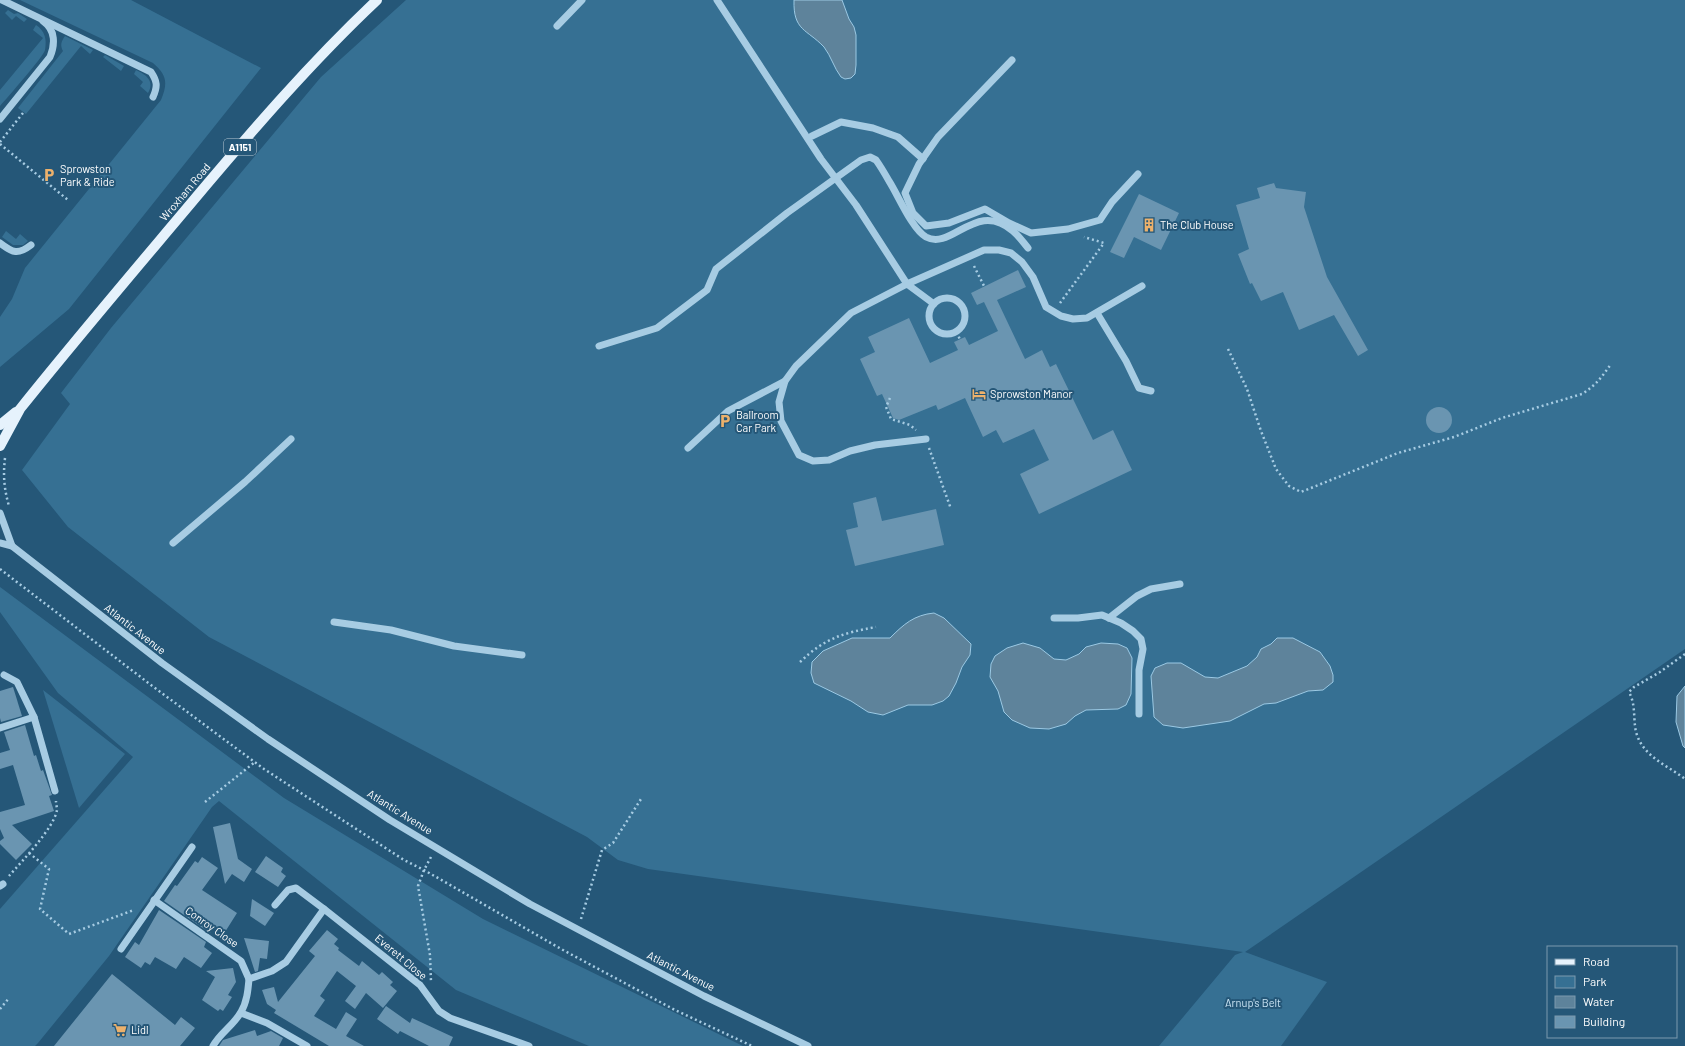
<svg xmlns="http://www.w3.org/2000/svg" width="1685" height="1046" font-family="Barlow,sans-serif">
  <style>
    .green { fill: #367093 }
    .water { fill: #5e839b; stroke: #9bc9e4 }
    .building { fill: #6a95b1 }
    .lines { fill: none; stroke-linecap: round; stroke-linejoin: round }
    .path { stroke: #a7cce3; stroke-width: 2.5; stroke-dasharray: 2 3; stroke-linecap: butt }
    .minor { stroke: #a7cce3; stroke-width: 7 }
    .major { stroke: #e6f2fc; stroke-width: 10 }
    .labels { text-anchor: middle; stroke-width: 4; stroke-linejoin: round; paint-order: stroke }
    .shield { fill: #255778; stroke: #becdd6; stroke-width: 1 }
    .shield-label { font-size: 10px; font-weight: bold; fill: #fff }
    .poi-label { font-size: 11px; fill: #fff; stroke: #255778; text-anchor: start }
    .street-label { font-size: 11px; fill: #fff; stroke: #255778 }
    .park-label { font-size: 11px; fill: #c9e3f3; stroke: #255778 }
  </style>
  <rect width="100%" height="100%" fill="#255778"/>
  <g class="green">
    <path d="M20 0H131L261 68 69 309 0 367V317L12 299 25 268 161 100C168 83 167 75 153 63Z"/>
    <path d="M406 0H1685V649L1245 952 1327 982 1281 1046H1159L1235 955 1243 952 648 869 618 860 587 837 209 637 68 527 22 470 70 404 61 393 111 328 321 77Z"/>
    <path d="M8 10 14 14 18 13 27 19 24 22 16 16 12 20 5 13Z"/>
    <path d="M36 25C45 31 47 39 45 50 44 56 7 98 0 106V90L43 38 33 30Z"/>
    <path d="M65 36 93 50 90 54 81 46 26 114 18 108 63 51C60 45 61 42 65 36Z"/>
    <path d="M105 55 124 66 121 71 103 57Z"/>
    <path d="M136 70C147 75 155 82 148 93L140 86 143 82 134 74Z"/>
    <path d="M6 231 16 239 20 234 28 241 23 245H13L2 237Z"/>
    <path d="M0 587 284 798 483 919 743 1046H589L456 990 219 801 212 807 109 956 38 1043 35 1046H0V909L133 757 58 693 0 612Z"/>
    <path d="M43 690 125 754 79 808Z"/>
  </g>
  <g class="water">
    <path d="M794 0H842L849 19 854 27 856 35V65L855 74 851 78 845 79 841 77C834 68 831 56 824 47 807 29 793 31 794 0Z"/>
    <path d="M934 613 944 618 971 644 970 655 962 667 956 683 949 696 943 701 932 705H908L883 715 868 712 851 701 814 683 811 673 812 662 823 651 852 638H890C904 624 914 615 934 613Z"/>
    <path d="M1277 638H1293L1320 652 1330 666 1333 675V682L1323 690 1308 691 1276 703 1264 704 1230 721 1183 728 1163 725 1154 717 1151 676 1155 668 1167 663H1181L1205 677 1218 678 1247 666 1257 657 1261 649 1271 644Z"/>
    <path d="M1023 643 1040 648 1054 659 1066 660 1079 654 1086 647 1101 643 1118 644 1127 648 1132 658 1131 694 1126 705 1118 709 1086 710 1075 716 1066 724 1049 729 1030 728 1012 720 1004 712 998 691 990 677 991 664 995 656 1007 648Z"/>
    <path d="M1685 686V748L1683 746 1676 722 1677 696Z"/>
  </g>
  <g class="building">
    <path d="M1274 183 1276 188 1306 192 1304 207 1327 277 1368 350 1358 356 1334 315 1299 330 1283 292 1261 301 1252 283 1250 284 1238 254 1249 249 1236 205 1260 198 1257 188Z"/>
    <path d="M1139 194 1179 213 1161 250 1134 237 1124 258 1110 252Z"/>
    <path d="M1018 270 1026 287 997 300 1025 359 1042 350 1050 367 1056 364 1093 440 1113 430 1132 470 1039 514 1020 474 1049 460 1034 429 1003 443 996 430 983 437 965 398 938 410 936 405 899 420 893 418 882 394 877 396 860 359 875 352 868 337 909 318 930 363 958 350 954 342 965 337 969 345 998 331 984 302 977 305 971 293Z"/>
    <circle cx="1439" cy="420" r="13"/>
    <path d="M876 497 882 521 936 509 944 545 855 566 846 530 858 527 853 503Z"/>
    <path d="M13 687 22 716 1 722 0 718V691Z"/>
    <path d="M25 725 34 756 36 755 41 771 43 770 52 795 49 796 54 811 12 825 32 844 16 860 0 844V841L4 838 0 829V812L25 805 13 765 0 769V753L10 750 4 732Z"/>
    <path d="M230 823 238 859 252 869 244 882 232 874 225 884 213 827Z"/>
    <path d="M266 856 283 868 281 872 286 876 278 887 255 872Z"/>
    <path d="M202 857 218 868 202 890 237 913 225 932 213 925 210 933 164 901 175 885 177 886 195 861 198 863Z"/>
    <path d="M252 899 274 913 265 926 250 916Z"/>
    <path d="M159 910 206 942 204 947 212 953 201 968 184 957 176 969 155 957 150 965 145 962 141 968 125 957 135 942 139 945Z"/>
    <path d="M327 930 338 939 334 944 339 948 338 950 359 966 362 961 379 975 382 972 393 982 390 985 397 991 383 1008 366 993 355 1009 345 1001 356 986 337 971 320 996 325 1000 314 1016 336 1029 346 1012 357 1019 346 1036 364 1046H329L274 1013 276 1010 267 1004 262 990 274 987 278 1002 315 956 309 951Z"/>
    <path d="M244 938 269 941 267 959 260 958 258 971 255 972Z"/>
    <path d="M233 968 236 982 228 995 232 997 223 1011 220 1009 218 1011 202 1000 215 977 206 971Z"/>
    <path d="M112 974 175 1025 181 1017 195 1028 180 1046H54Z"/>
    <path d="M386 1006 410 1023 412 1018 453 1037 449 1046H429L400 1031 398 1034 377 1019Z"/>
    <path d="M255 1030 257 1036 271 1031 283 1038 279 1046H219L223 1040Z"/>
  </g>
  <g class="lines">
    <g class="path">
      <path d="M0 142 23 113"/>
      <path d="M0 144 68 200"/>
      <path d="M974 266 984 286"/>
      <path d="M1060 303 1104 243 1084 237"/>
      <path d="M957 332 960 340"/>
      <path d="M1228 349 1247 389 1261 431 1276 469 1289 486 1301 492 1398 453 1454 437 1502 418 1582 394C1595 386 1602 377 1611 364"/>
      <path d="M890 398 886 407 891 419 910 425 916 430"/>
      <path d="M929 448 951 509"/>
      <path d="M5 458C3 475 4 489 9 506"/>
      <path d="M0 569 151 685 264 769 404 860 424 870 563 950 675 1010 752 1046"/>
      <path d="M1685 654 1660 672 1634 687 1629 692C1636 705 1633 718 1636 732 1643 757 1667 765 1685 779"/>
      <path d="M800 662C825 638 843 633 876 627"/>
      <path d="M205 802 255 762"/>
      <path d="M29 853 49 869 40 909 69 934 134 910"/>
      <path d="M431 857 424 870 418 886 430 955 431 982"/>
      <path d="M9 876C22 861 54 828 57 810 57 807 56 804 56 801"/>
      <path d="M581 919 602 850 613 843 641 799"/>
      <path d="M0 1009 9 998"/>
    </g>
    <g class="minor">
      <path d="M2 0 151 72C157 81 158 86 153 97"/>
      <path d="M717 0 821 159 856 205 907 284 984 250H999L1011 253 1022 262 1033 277 1046 307 1061 316 1073 319 1087 318 1142 286"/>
      <path d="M557 26 582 0"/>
      <path d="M1012 60 938 137 919 164 905 193 913 213 926 226 949 223 985 209 1009 223 1031 233 1068 229 1100 220 1112 202 1138 174"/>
      <path d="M0 119 50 57C55 45 56 30 43 21"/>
      <path d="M812 136 841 122 873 128 898 137 923 159"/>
      <path d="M0 243C13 253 18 255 31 245"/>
      <circle cx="947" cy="316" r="18"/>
      <path d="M1097 313 1126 361 1139 388 1151 391"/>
      <path d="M599 346 657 328 707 290 716 269 787 213 861 160 870 157 876 160C881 167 885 174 889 181 898 195 912 229 926 237 952 251 976 199 1013 231 1019 236 1023 242 1028 248"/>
      <path d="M785 381 779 402 781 421 799 455 813 461 829 460 850 451 875 445 926 439"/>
      <path d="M688 448 728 411 785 381 796 366 851 313 907 284 934 304"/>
      <path d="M0 513 12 546"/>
      <path d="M0 543 12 546 162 663 268 739 390 820 530 904 704 996 808 1046"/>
      <path d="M173 543 245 482 291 439"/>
      <path d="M1054 618H1078L1102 615 1121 623 1133 631 1141 639 1143 649 1139 670V714"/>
      <path d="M1109 618 1137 596 1151 589 1180 584"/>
      <path d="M334 622 391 630 454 646 522 655"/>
      <path d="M34 717 55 791"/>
      <path d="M0 728 34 717 17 682 4 675"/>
      <path d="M0 886 3 884"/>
      <path d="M154 900 241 961 249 979"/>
      <path d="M324 909 420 985 439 1011 450 1018 529 1046"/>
      <path d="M121 949 192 847"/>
      <path d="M241 1013 267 1023 307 1046"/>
      <path d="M213 1046C220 1033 234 1025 241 1012 247 1002 248 990 249 979L272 971 286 962 324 909 296 888 288 890 275 905"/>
    </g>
    <g class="major">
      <path d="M0 425 16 412"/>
      <path d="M0 446 20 409C76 339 134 271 192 202 251 132 310 63 377 0"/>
    </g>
  </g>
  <defs>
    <g id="parking-bare" transform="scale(1.08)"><path d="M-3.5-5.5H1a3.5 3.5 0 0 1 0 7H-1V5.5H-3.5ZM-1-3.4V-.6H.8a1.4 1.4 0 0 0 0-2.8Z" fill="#ecb16c" stroke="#255778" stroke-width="2.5" paint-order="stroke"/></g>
    <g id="building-bare" transform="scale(1.08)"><path d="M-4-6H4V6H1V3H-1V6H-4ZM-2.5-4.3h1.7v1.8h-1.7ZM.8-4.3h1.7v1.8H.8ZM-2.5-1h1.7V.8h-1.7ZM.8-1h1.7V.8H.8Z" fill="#ecb16c" stroke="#255778" stroke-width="2.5" paint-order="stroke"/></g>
    <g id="hotel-bare" transform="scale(1.08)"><path d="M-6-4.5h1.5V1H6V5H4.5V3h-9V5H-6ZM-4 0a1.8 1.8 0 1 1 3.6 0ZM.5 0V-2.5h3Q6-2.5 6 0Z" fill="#ecb16c" stroke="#255778" stroke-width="2.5" paint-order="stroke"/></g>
    <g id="supermarket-bare" transform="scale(1.08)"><path d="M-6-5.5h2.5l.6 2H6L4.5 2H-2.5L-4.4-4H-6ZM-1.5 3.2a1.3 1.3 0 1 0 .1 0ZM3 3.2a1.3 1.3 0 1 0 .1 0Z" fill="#ecb16c" stroke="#255778" stroke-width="2.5" paint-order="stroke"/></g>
  </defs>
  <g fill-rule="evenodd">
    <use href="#parking-bare" x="49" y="175"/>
    <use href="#building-bare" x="1149" y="225"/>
    <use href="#hotel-bare" x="979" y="394"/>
    <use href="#parking-bare" x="725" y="421"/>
    <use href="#supermarket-bare" x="120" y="1030"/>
  </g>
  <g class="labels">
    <rect class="shield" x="224" y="139" width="32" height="16" rx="3"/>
    <g class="shield-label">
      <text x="240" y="151">A1151</text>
    </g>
    <g class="poi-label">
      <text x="60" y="173">Sprowston<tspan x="60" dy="13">Park &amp; Ride</tspan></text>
      <text x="1160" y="229">The Club House</text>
      <text x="990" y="398">Sprowston Manor</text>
      <text x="736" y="419">Ballroom<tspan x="736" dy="13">Car Park</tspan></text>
      <text x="131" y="1034">Lidl</text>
    </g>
    <g class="street-label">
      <text transform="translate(185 192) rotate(-50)" y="4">Wroxham Road</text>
      <text transform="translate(135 629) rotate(38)" y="4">Atlantic Avenue</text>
      <text transform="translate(400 812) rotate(32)" y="4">Atlantic Avenue</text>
      <text transform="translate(212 927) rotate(35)" y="4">Conroy Close</text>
      <text transform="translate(401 957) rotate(40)" y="4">Everett Close</text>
      <text transform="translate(681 971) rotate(27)" y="4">Atlantic Avenue</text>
    </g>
    <g class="park-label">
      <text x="1253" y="1007">Arnup's Belt</text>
    </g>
  </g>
  <rect x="1547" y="946" width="130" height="92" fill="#255778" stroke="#7c9aae"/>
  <rect x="1555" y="959" width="20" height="6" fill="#e6f2fc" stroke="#7c9aae"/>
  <text x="1583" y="966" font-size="12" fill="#ffffff">Road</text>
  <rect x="1555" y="976" width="20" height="12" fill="#367093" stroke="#7c9aae"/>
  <text x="1583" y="986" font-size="12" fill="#ffffff">Park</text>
  <rect x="1555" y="996" width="20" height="12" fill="#5e839b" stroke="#7c9aae"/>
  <text x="1583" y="1006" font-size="12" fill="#ffffff">Water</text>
  <rect x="1555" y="1016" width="20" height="12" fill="#6a95b1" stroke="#7c9aae"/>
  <text x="1583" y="1026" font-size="12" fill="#ffffff">Building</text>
</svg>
